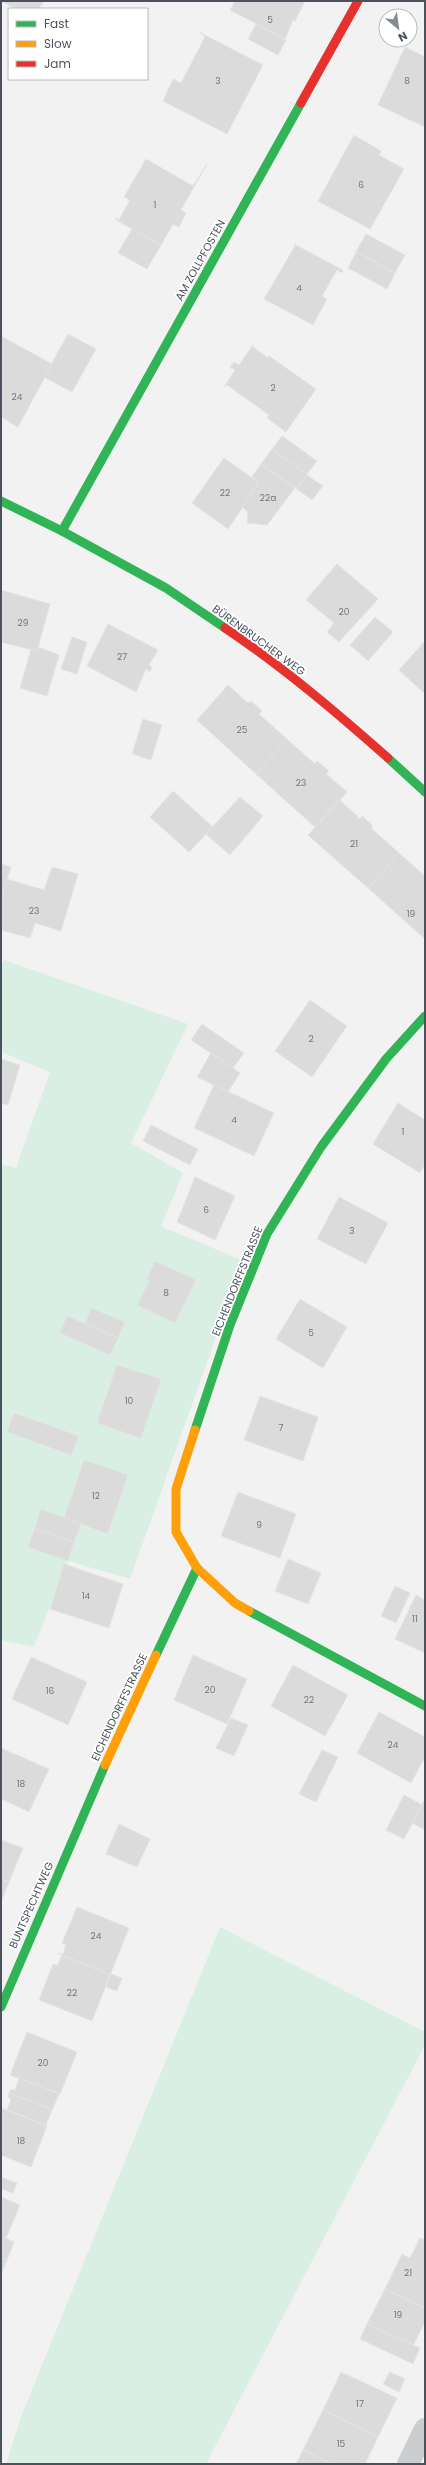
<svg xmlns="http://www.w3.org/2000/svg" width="426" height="2465" font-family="Poppins,sans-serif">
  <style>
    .green { fill: #d9efe3 }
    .building { fill: #dbdbdc; stroke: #e3e4e4 }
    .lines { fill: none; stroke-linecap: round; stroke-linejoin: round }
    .street { stroke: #cccdcf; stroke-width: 22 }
    .fast { stroke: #30b455; stroke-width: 9 }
    .slow { stroke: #ff9f0a; stroke-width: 9 }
    .jam { stroke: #e5322d; stroke-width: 9 }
    .labels { text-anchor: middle; stroke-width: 3.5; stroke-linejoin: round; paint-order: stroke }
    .number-label { font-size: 9px; fill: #6f767e }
    .street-label { font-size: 11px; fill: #4a535d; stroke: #fff }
  </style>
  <rect width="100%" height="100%" fill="#f2f2f2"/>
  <g class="green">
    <path d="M4 960 188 1024 131 1143 183 1173 161 1226 243 1261 130 1579 68 1561 34 1647 1 1640V1164L16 1168 50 1072 1 1052V967Z"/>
    <path d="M220 1927 425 2032V2045L206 2464H6L21 2417Z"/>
  </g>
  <g class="building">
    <path d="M2 1H44L39 9H16Z"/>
    <path d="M235 1H305L295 21 293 20 285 39 230 10Z"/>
    <path d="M256 24 286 40 278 55 248 39Z"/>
    <path d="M199 32 263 65 227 134 163 101 173 79 181 83 205 37Z"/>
    <path d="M405 47 425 57V127L378 105Z"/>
    <path d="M354 135 381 151 379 155 404 169 370 229 318 201Z"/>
    <path d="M146 159 193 186 207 164 181 210 186 213 179 227 173 224 161 245 116 220V218L119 220 130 200 124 197Z"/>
    <path d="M132 229 161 245 147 269 118 253Z"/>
    <path d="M366 234 405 255 395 273 356 252Z"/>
    <path d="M294 244 343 270 342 273 337 270 322 296 327 299 313 325 264 299 295 246Z"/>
    <path d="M356 252 395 273 387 289 348 268Z"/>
    <path d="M68 334 96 349 72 392 44 377Z"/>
    <path d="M1 336 52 364 18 427 1 417Z"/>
    <path d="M253 345V347L268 358 269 356 316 389 286 432 267 418 269 415 227 385 224 387 235 370 230 367 234 362 239 365Z"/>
    <path d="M282 436 317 461 307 474 272 449Z"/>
    <path d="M272 449 307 474 297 489 261 464Z"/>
    <path d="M224 458 259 483 228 529 192 503Z"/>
    <path d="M261 464 295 488 267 525 247 523 248 512 242 507 259 483 252 477Z"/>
    <path d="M307 475 323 486 312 500 297 489Z"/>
    <path d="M337 564 378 599 339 642 327 632 334 623 306 600Z"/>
    <path d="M1 590 50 604 37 651 1 642Z"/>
    <path d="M375 617 393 632 368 661 350 645Z"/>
    <path d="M108 624 158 650 149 665 152 667 150 672 146 669 136 692 87 666Z"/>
    <path d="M72 637 87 642 77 674 61 669Z"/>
    <path d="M425 641V694L399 670Z"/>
    <path d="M38 647 59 655 47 696 20 688 31 649 37 651Z"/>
    <path d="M228 685 248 703 251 701 262 711 259 714 287 739 256 774 197 720Z"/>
    <path d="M143 719 162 725 151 760 132 754Z"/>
    <path d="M287 739 315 764 317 761 329 771 326 774 347 792 315 827 256 774Z"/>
    <path d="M173 791 213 827 189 852 150 817Z"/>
    <path d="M240 797 263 816 230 855 206 834Z"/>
    <path d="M340 800 360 819 362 816 373 826 371 828 399 853 368 888 308 835Z"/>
    <path d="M399 853 425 876V939L368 888Z"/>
    <path d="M1 864 11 867 1 899Z"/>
    <path d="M52 867 78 874 61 931 35 923 30 938 1 930V899L7 879 44 890Z"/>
    <path d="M310 1000 347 1026 312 1077 275 1051Z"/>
    <path d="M202 1024 244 1053 233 1068 191 1040Z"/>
    <path d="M211 1053 240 1073 228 1092 197 1077Z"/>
    <path d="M1 1059 20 1065 8 1105 1 1103Z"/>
    <path d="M214 1085 274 1113 254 1156 194 1128Z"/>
    <path d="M398 1103 425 1120V1164L420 1173 373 1144Z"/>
    <path d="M151 1125 198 1149 190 1165 143 1141Z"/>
    <path d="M195 1177 235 1196 215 1240 177 1222Z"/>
    <path d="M339 1197 388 1223 366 1264 317 1239Z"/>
    <path d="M155 1261 196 1280 175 1323 137 1305 149 1281 147 1279Z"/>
    <path d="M300 1299 347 1327 323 1368 276 1339Z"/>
    <path d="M91 1308 125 1322 118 1338 85 1324Z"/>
    <path d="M67 1316 118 1338 110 1355 60 1333Z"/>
    <path d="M117 1365 161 1379 141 1438 97 1423Z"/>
    <path d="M260 1396 318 1417 303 1461 244 1440Z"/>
    <path d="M14 1413 79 1436 71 1455 7 1432Z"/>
    <path d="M84 1460 128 1475 108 1534 64 1518Z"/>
    <path d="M238 1492 296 1514 280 1558 221 1536Z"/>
    <path d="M41 1509 81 1524 74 1542 35 1528Z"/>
    <path d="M35 1528 74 1542 68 1561 28 1547Z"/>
    <path d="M288 1559 321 1573 308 1604 275 1591Z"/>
    <path d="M64 1564 123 1584 109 1628 50 1609Z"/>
    <path d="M395 1586 410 1593 396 1623 381 1616Z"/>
    <path d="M416 1595 425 1600V1653L395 1639Z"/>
    <path d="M193 1655 247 1679 227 1724 174 1700Z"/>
    <path d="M31 1657 87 1682 68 1725 12 1699Z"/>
    <path d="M293 1665 348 1695 325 1736 271 1706Z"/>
    <path d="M379 1712 425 1737V1757L411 1783 357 1753Z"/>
    <path d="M231 1718 248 1725 234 1756 216 1748Z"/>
    <path d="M1 1748 49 1769 29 1812 1 1799Z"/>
    <path d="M322 1750 338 1757 316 1802 299 1794Z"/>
    <path d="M404 1795 422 1805 404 1839 386 1830Z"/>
    <path d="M425 1799V1830L412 1823Z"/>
    <path d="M119 1824 150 1839 137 1867 106 1854Z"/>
    <path d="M1 1840 23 1848 9 1882 1 1879Z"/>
    <path d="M1 1879 9 1882 1 1902Z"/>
    <path d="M77 1907 129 1928 110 1975 58 1953 63 1954 66 1945 62 1943Z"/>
    <path d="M62 1955 110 1975 92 2021 39 2000 53 1964 58 1965Z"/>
    <path d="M111 1974 122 1978 117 1991 106 1987Z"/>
    <path d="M27 2032 77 2052 60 2094 10 2075Z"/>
    <path d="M19 2078 59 2094 52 2110 9 2093 11 2089 15 2090Z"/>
    <path d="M9 2093 52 2110 46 2125 7 2110 11 2099 8 2097Z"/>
    <path d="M1 2108 47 2126 31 2167 1 2155Z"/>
    <path d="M1 2177 17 2183 13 2193 1 2189Z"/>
    <path d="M1 2197 20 2205 6 2238 14 2242 7 2260 1 2258Z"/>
    <path d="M420 2238 425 2240V2308L385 2289 402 2254 410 2258Z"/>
    <path d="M1 2258 7 2260 1 2274Z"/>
    <path d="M385 2289 425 2308V2322L413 2346 367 2324Z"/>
    <path d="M367 2324 420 2348 413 2364 360 2339Z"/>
    <path d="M341 2372 397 2398 378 2437 323 2410Z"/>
    <path d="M390 2372 405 2379 399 2392 383 2384Z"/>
    <path d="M323 2410 378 2437 365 2464H332L303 2450Z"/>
    <path d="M303 2450 332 2464H296Z"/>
  </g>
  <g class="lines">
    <path class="street" d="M408 2464 425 2429"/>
    <g class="fast">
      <path d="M1 501 62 531 166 588 225 628"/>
      <path d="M62 531 301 103"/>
      <path d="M388 758 425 792"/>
      <path d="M195 1430 230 1325 267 1234 321 1147 386 1059 425 1016"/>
      <path d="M249 1611 425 1706"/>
      <path d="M156 1655 197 1568"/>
      <path d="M1 2007 105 1765"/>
    </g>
    <g class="slow">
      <path d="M195 1430 176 1489V1532L197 1568 235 1603 249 1611"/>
      <path d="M105 1765 156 1655"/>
    </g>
    <g class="jam">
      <path d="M301 103 358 1"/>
      <path d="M225 628C283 667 336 712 388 758"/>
    </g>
  </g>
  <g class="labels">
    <g class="number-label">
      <text x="270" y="23">5</text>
      <text x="218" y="84">3</text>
      <text x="407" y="84">8</text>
      <text x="361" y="188">6</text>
      <text x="155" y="208">1</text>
      <text x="299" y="291">4</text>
      <text x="273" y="391">2</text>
      <text x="17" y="400">24</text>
      <text x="225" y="496">22</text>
      <text x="268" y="501">22a</text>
      <text x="344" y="615">20</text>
      <text x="23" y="626">29</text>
      <text x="122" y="660">27</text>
      <text x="242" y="733">25</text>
      <text x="301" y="786">23</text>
      <text x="354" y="847">21</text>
      <text x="34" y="914">23</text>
      <text x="411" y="917">19</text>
      <text x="311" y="1042">2</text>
      <text x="234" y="1123">4</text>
      <text x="403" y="1135">1</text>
      <text x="206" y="1213">6</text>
      <text x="352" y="1234">3</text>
      <text x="166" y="1296">8</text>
      <text x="311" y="1336">5</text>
      <text x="129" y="1404">10</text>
      <text x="281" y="1431">7</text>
      <text x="96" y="1499">12</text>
      <text x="259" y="1528">9</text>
      <text x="86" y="1599">14</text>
      <text x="415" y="1622">11</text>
      <text x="210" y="1693">20</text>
      <text x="50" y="1694">16</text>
      <text x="309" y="1703">22</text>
      <text x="393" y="1748">24</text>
      <text x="21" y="1787">18</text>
      <text x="96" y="1939">24</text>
      <text x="72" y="1996">22</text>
      <text x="43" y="2066">20</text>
      <text x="21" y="2144">18</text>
      <text x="408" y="2276">21</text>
      <text x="398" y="2318">19</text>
      <text x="360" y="2407">17</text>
      <text x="341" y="2447">15</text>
    </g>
    <g class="street-label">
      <text transform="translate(200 260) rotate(-61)" y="4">AM ZOLLPFOSTEN</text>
      <text transform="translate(259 640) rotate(36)" y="4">BÜRENBRUCHER WEG</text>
      <text transform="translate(237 1281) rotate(-68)" y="4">EICHENDORFFSTRASSE</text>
      <text transform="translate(119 1707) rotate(-65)" y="4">EICHENDORFFSTRASSE</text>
      <text transform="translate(31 1905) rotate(-66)" y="4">BUNTSPECHTWEG</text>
    </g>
  </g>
  <rect width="426" height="2465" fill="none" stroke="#4a535d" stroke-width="4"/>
  <rect x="8" y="8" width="140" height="72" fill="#ffffff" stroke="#b7babe"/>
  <rect x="16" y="21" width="20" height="6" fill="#30b455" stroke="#b7babe"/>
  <text x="44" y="28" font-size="12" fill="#4a535d">Fast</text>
  <rect x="16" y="41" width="20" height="6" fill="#ff9f0a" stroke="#b7babe"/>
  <text x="44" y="48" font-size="12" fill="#4a535d">Slow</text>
  <rect x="16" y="61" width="20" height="6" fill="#e5322d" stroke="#b7babe"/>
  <text x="44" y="68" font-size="12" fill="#4a535d">Jam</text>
  <g transform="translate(398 28) rotate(151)"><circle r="19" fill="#ffffff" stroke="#b7babe"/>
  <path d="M0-3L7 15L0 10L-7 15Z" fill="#858b91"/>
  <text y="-6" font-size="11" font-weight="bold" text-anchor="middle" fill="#4a535d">N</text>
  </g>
</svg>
